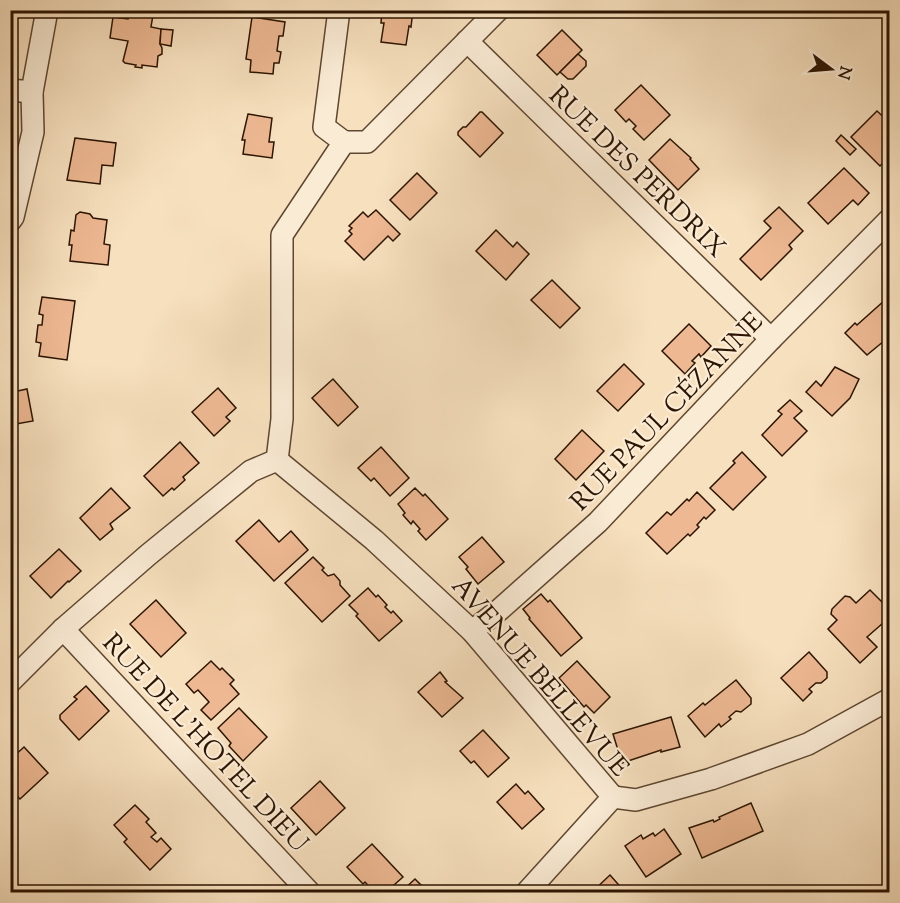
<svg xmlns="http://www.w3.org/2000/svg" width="900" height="903" font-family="'Sorts Mill Goudy',serif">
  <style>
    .building { fill: #edb892; stroke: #2b1401; stroke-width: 1.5 }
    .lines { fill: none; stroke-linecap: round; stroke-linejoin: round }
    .street-casing { stroke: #5e4730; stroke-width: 24 }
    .street { stroke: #faebd5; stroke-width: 21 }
    .labels { text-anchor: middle; stroke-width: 4.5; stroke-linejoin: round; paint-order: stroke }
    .street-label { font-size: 26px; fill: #2b1401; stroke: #faebd5 }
  </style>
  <rect width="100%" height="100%" fill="#f7e0be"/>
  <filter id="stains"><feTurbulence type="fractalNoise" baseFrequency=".00333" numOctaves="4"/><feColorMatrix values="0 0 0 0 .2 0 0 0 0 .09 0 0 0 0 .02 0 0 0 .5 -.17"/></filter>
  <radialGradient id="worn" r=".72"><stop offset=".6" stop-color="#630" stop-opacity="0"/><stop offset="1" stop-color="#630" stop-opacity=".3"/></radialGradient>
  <g class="building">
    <path d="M382 10H413L411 27 409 26 406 45 381 42 384 23H381Z"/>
    <path d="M129 12 153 15 151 27 161 29 160 44 162 48V54L158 56 157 67 142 65V68L135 67 136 65 125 63 123 61 128 41 110 38 113 17 128 19Z"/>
    <path d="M252 17 285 22 283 36H279L277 51 281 52 279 63H274L273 74 250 72 251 60 246 59Z"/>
    <path d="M161 29 173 30 171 46 160 44Z"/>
    <path d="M562 30 582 50 557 75 537 55Z"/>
    <path d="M578 54 586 61V66L573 79H568L560 72Z"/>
    <path d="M641 85 670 115 644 140 633 129 636 126 629 119 626 122 615 110Z"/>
    <path d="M877 111 890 123V149L886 153 889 157 880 166 851 137Z"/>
    <path d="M480 112H482L503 133 480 157 458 135V132L463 127H466Z"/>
    <path d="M248 114 272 118 269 142H274L272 158 243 154 245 140H242Z"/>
    <path d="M841 135 856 149 850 155 836 141Z"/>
    <path d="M75 138 116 143 113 166 102 165 100 184 67 180Z"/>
    <path d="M670 139 691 158 690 159 699 169 678 190 649 160Z"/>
    <path d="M844 168 869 193 858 205 853 200 828 224 808 203Z"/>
    <path d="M417 173 437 193 410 220 390 200Z"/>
    <path d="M779 207 803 231 789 245 792 249 761 280 740 259 771 228 764 221Z"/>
    <path d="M376 210 400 234 393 241 388 236 364 260 345 241 352 234 349 231 352 228 349 226 363 212 368 217Z"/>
    <path d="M80 212 90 214 93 218 107 220 104 244 110 245 108 265 70 261 72 245H69L71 230 74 231 76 215Z"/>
    <path d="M496 230 513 247 517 242 529 254 506 280 476 251Z"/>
    <path d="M552 280 580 308 560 328 531 300Z"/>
    <path d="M42 297 75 301 67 360 39 356 41 343 36 342 38 325H42L43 315 39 314Z"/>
    <path d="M885 300 890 305V336L867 355 845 333 855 323 857 325Z"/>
    <path d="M689 324 711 346 701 357 699 354 692 361 695 363 685 374 662 351Z"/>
    <path d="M624 364 644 384 618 411 597 391Z"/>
    <path d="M835 367 859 379 850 398 832 416 806 392 816 381 821 386Z"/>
    <path d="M333 379 358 407 338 426 312 398Z"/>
    <path d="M218 388 236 408 226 417 230 421 214 436 192 412Z"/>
    <path d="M27 389 33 421 10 425V397L14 396 13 392Z"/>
    <path d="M790 400 802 411 794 418 807 431 782 456 762 435 782 414 778 411Z"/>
    <path d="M582 430 604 451 576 480 555 459Z"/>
    <path d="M180 442 199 463 183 477 185 480 174 490 172 488 163 496 144 476Z"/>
    <path d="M381 447 409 478 390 496 374 478 371 481 358 468Z"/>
    <path d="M742 452 766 477 733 510 710 488 735 463 733 461Z"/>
    <path d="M111 488 130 508 110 524 113 529 100 540 80 518Z"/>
    <path d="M415 488 423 496 425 494 448 519 426 540 418 531 420 529 413 521 411 524 403 515 405 513 398 504Z"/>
    <path d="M697 492 715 510 706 519 704 517 697 525 699 527 690 536 688 534 667 554 646 533 667 512 671 515 687 499 689 501Z"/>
    <path d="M259 520 279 542 291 531 308 550 274 581 236 541Z"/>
    <path d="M482 537 504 562 478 584 466 569 468 567 459 557Z"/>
    <path d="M59 549 81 571 69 582 68 581 51 598 30 576Z"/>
    <path d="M313 557 324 568 322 570 328 576 334 574 340 581V585L350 596 322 622 285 583Z"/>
    <path d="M368 588 376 597 378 595 387 605 385 607 391 613 393 611 402 621 379 641 356 616 358 614 349 605Z"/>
    <path d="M870 590 890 610V617L867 637 877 647 860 663 828 629 837 620 831 614 832 609 845 596 850 597 856 603Z"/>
    <path d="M541 594 548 602 550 600 582 638 561 656 529 619 530 618 523 609Z"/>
    <path d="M156 600 186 633 161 657 130 624Z"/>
    <path d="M809 652 827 672V678L821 683H816L809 689 812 692 803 701 781 678Z"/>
    <path d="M211 661 220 670 222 668 234 680 230 684 239 694 211 720 201 710 209 702 198 690 194 693 186 684Z"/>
    <path d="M577 661 610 697 594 713 586 705 584 707 559 678Z"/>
    <path d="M440 672 447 681 445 682 463 698 442 717 418 692Z"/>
    <path d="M736 680 751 698V704L741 712 736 711 729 717 731 719 721 727 719 724 705 737 688 716 703 703 705 705Z"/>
    <path d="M86 686 109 711 79 740 60 719V715L77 699 74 697Z"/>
    <path d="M239 708 267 737 243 761 229 746 231 743 218 728Z"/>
    <path d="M671 717 680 747 661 752V750L622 763 613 734Z"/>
    <path d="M483 730 509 758 488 777 474 761 471 763 460 751Z"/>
    <path d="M24 747 48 773 20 799 10 789V764L15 760 13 757Z"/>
    <path d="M320 781 345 808 316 835 291 808Z"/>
    <path d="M516 784 525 794 528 791 544 809 522 829 497 802Z"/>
    <path d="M751 803 763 831 702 858 689 828 713 820 714 822 720 819 719 817Z"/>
    <path d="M135 805 149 819 146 822 156 833 151 837 157 842 161 838 171 849 150 870 124 842 127 839 114 825Z"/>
    <path d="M664 829 681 854 646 877 625 846 641 835 643 839 653 833 655 836Z"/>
    <path d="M372 844 403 877 386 892H374L365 882 363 884 347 867Z"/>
    <path d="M610 875 625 892H592Z"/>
    <path d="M415 879 428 892H401Z"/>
  </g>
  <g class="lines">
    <g class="street-casing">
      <g id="street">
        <path d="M339 10 324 127 344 142"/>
        <path d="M467 41 771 339"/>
        <path d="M10 90 32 92"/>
        <path d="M344 142H367L498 10"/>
        <path d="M10 221 13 217 33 132 32 92 47 10"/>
        <path d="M277 460 374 540 472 631 613 797 527 892"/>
        <path d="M277 460 282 419V235L344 142"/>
        <path d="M63 629 309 892"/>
        <path d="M472 631 498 611 598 522 771 339 890 219"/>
        <path d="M10 682 63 629 148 555 251 471 277 460"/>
        <path d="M613 797 636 800 711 779 808 744 890 699"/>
      </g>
    </g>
    <use href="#street" class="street"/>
  </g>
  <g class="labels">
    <g class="street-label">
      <text transform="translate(638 171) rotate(44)" y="9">RUE DES PERDRIX</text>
      <text transform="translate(666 411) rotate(-46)" y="9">RUE PAUL CÉZANNE</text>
      <text transform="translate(541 676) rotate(49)" y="9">AVENUE BELLEVUE</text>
      <text transform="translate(206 742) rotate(47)" y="9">RUE DE L'HOTEL DIEU</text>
    </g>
  </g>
  <rect width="900" height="903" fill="none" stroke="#f7e0be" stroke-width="36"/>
  <rect x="12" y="12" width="876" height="879" fill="none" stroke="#2b1401" stroke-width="3"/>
  <rect x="18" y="18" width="864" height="867" fill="none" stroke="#2b1401" stroke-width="1.5"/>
  <g transform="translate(831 69) rotate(106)" stroke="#faebd5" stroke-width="4.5" paint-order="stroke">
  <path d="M0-4.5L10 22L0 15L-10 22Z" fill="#2b1401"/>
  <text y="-9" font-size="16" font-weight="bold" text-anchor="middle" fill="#2b1401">N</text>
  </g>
  <rect width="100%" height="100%" filter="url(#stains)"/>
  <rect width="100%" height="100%" fill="url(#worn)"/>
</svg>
